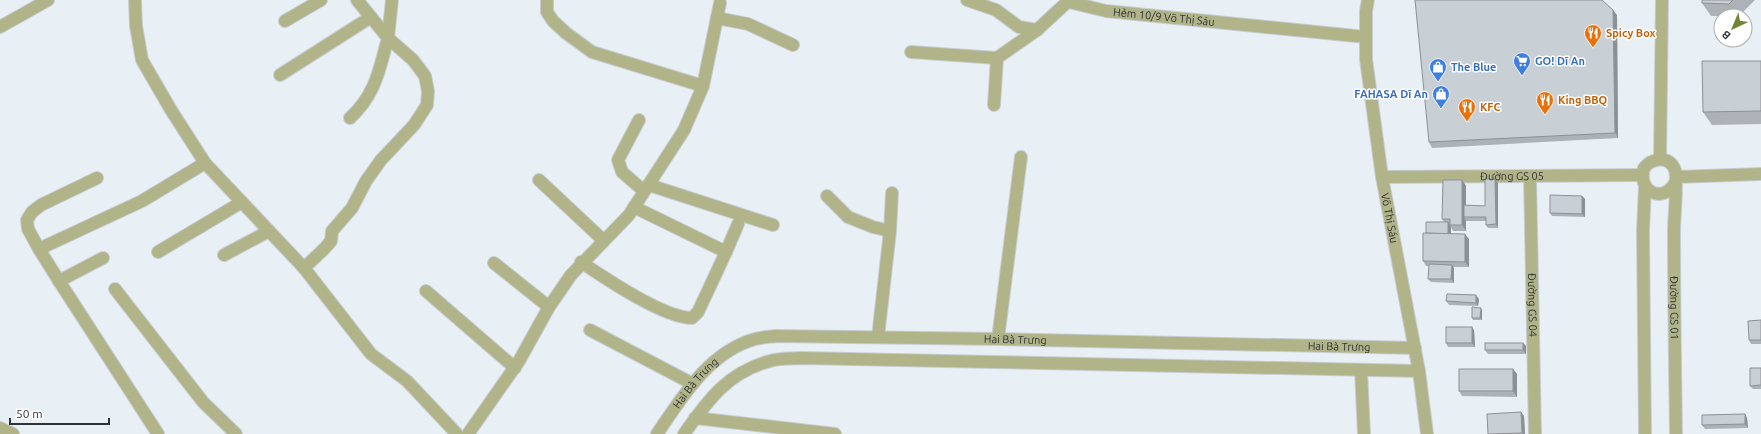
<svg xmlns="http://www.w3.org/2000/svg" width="1761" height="434" font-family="Ubuntu,sans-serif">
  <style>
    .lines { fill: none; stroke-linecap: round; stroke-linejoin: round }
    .minor-casing { stroke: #c7ced3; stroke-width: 14 }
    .minor { stroke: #b1b388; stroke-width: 12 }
    .wall { fill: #acb2b7 }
    .shaded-wall { fill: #8c9195 }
    .building { fill: #c8cfd5; stroke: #8c9195 }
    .labels { text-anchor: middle; stroke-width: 3; stroke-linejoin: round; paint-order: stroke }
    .street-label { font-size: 11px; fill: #303335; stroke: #fff }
    .food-label { font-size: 11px; font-weight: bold; fill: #c56008; stroke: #fff; text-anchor: start }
    .shop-label { font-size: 11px; font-weight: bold; fill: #366cbe; stroke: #fff; text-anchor: start }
  </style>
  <rect width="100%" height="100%" fill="#e8f0f6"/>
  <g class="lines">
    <g class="minor-casing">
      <g id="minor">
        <path d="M135 0 136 26 142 60 171 110 205 163 304 268 371 354 407 381 457 434"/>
        <path d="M547 0V12L553 21 566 33 592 52 703 86"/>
        <path d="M967 0 996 10 1019 27 1037 30"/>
        <path id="s1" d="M1368 0 1366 11V59L1382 177 1419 371 1427 434"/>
        <path d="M717 18 748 24 793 45"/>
        <path d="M285 21 321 0"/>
        <path d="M0 27 48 0"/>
        <path id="s2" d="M911 52 997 58 1037 30 1065 4 1069 2 1106 11 1366 37"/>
        <path d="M280 75 371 17"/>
        <path d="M994 105 997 58"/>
        <path d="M350 118C376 94 379 70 388 38L357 0"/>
        <path d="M639 120 618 160 622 172 644 191"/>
        <path d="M1660 159 1662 0"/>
        <path id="s3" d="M1530 176 1535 434"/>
        <path id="s4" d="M1382 177 1642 175"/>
        <path d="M1676 177 1761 174"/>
        <path d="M97 178 41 205 32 212 27 220 28 229 39 249 59 281 158 434"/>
        <path d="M539 180 603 240"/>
        <path id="s5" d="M1675 183C1663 204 1637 192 1644 168 1652 158 1669 155 1675 170 1678 180 1674 218 1674 231 1674 299 1675 366 1676 434"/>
        <path d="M649 185 773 225"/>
        <path d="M1645 186 1643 231 1645 434"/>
        <path d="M827 196 848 217 873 227 890 231"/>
        <path d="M634 207 726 252 738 224"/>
        <path d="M39 249 142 201 205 163"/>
        <path d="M158 252 242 202"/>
        <path d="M224 255 269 231"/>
        <path d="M581 262C606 279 664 318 692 318L698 312 726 252"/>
        <path d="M494 263 549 307"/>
        <path d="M304 268 325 248 331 241 332 231 352 208 366 181 381 160 414 125 427 105 428 91 425 76 413 60 388 38 392 0"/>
        <path d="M59 281 103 258"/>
        <path d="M115 289 203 402 236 434"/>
        <path d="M426 291 515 368"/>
        <path d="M590 330 693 384"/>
        <path d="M878 337 890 231 892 193"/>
        <path d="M998 339 1021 157"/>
        <path d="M1361 370 1364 434"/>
        <path d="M695 418 835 434"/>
        <path d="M0 428 13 434"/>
        <path d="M468 434 519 361 549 307 571 275 629 215 684 130 703 86 720 3"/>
        <path id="s6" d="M657 434C682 397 709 352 755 339 762 337 769 337 776 336L998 339 1415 348"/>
        <path d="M684 434C708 400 728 372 770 361 780 358 791 359 801 358L1419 371"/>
      </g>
    </g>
    <use href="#minor" class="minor"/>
  </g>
  <g class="wall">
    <path d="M1702 0H1755L1739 16H1711L1702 3Z"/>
    <path d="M1617 15 1618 138 1432 148 1429 142Z"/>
    <path d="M1761 61V124L1712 125 1703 112Z"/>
    <path d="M1495 179 1498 183V228H1488L1486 225V221H1466V231H1453L1451 227V234L1469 239V267H1453L1454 268V283L1431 282 1428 279 1429 266H1426L1423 261 1426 233 1444 222 1442 219 1462 180 1466 186V205L1485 206Z"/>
    <path d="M1582 196 1585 199V217L1552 216 1550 213Z"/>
    <path d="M1479 299 1478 306 1449 305 1446 301Z"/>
    <path d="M1482 310V320H1473L1472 318Z"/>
    <path d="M1761 320V344H1751L1749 340Z"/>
    <path d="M1474 330 1475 347H1448L1446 343Z"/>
    <path d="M1523 343 1526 346V354H1488L1485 350Z"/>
    <path d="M1761 368V389H1753L1750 386Z"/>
    <path d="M1513 369 1517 374V397L1462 396 1459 391Z"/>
    <path d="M1521 412 1524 416 1525 434H1488Z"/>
    <path d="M1745 414 1747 418 1748 428 1705 429 1702 425Z"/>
  </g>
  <g class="shaded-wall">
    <path d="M1613 10 1617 15 1618 138 1615 133Z"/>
    <path d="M1495 179 1498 183V228L1496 224Z"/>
    <path d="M1462 180 1466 186V217H1464L1466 221V231L1462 225Z"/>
    <path d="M1582 196 1585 199V217L1582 214Z"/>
    <path d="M1448 222 1451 225H1450L1451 227V238L1448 235Z"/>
    <path d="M1465 234 1469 239V267L1465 262Z"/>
    <path d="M1452 265 1454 268V283L1451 279Z"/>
    <path d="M1476 295 1479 299 1478 306 1476 303Z"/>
    <path d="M1481 308 1482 310V320L1480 318Z"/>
    <path d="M1472 327 1474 330 1475 347 1472 343Z"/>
    <path d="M1523 343 1526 346V354L1523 350Z"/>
    <path d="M1513 369 1517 374V397L1513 391Z"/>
    <path d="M1521 412 1524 416 1525 434H1523L1522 433Z"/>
    <path d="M1745 414 1747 418 1748 428 1745 424Z"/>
  </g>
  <g class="building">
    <path d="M1415 0H1602L1613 10 1615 133 1429 142Z"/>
    <path d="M1702 0H1733L1729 4 1702 3Z"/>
    <path d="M1702 61H1761V111L1703 112Z"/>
    <path d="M1485 179H1495L1496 224 1486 225V217H1464V205L1485 206Z"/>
    <path d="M1443 180H1462V225H1450V219H1442Z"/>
    <path d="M1550 195 1582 196V214L1550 213Z"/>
    <path d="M1426 222H1448V234L1426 233Z"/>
    <path d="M1423 233 1465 234V262L1423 261Z"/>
    <path d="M1429 264 1452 265 1451 279H1428Z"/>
    <path d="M1447 294 1476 295V303L1446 301Z"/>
    <path d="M1472 307 1481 308 1480 318H1472Z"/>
    <path d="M1761 320V340H1749L1748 321Z"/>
    <rect x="1446" y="327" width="26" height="16"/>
    <rect x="1485" y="343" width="38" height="7"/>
    <path d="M1750 368H1761V385L1750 386Z"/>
    <rect x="1459" y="369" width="54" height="22"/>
    <path d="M1521 412 1522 433 1488 434 1487 414Z"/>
    <path d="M1745 414V424L1702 425V415Z"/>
  </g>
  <defs>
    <g id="restaurant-pin" transform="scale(0.9)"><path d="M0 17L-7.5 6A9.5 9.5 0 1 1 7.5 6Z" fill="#e8710a" stroke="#fff"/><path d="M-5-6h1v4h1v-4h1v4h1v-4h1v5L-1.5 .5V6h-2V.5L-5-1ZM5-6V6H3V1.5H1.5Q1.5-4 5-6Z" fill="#fff"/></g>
    <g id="supermarket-pin" transform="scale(0.9)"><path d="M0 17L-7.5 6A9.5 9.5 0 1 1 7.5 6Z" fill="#3f7fe0" stroke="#fff"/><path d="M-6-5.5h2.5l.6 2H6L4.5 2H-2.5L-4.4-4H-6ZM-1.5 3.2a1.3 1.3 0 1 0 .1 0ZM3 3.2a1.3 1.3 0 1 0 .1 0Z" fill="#fff"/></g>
    <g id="shop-pin" transform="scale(0.9)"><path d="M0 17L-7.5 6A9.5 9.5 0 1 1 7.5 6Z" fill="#3f7fe0" stroke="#fff"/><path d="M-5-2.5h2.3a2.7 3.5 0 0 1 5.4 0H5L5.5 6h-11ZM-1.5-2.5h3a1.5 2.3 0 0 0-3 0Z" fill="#fff"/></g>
  </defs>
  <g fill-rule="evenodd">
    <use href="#restaurant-pin" x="1593" y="33"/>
    <use href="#supermarket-pin" x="1522" y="61"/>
    <use href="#shop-pin" x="1438" y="67"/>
    <use href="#shop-pin" x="1441" y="94"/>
    <use href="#restaurant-pin" x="1545" y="100"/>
    <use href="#restaurant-pin" x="1467" y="107"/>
  </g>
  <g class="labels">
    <g class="street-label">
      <text dy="4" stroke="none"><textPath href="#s2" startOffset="274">Hẻm 10/9 Võ Thị Sáu</textPath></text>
      <text dy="4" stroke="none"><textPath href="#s4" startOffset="130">Đường GS 05</textPath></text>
      <text dy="4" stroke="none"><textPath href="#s1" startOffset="220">Võ Thị Sáu</textPath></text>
      <text dy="4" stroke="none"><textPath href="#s3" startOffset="129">Đường GS 04</textPath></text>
      <text dy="4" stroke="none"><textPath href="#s5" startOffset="231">Đường GS 01</textPath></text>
      <text dy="4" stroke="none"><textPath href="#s6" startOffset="400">Hai Bà Trưng</textPath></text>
      <text dy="4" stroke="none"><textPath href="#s6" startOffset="724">Hai Bà Trưng</textPath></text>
      <text dy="4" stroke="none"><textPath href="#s6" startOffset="64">Hai Bà Trưng</textPath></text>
    </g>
    <g class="food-label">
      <text x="1606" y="37">Spicy Box</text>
      <text x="1558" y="104">King BBQ</text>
      <text x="1480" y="111">KFC</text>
    </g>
    <g class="shop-label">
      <text x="1535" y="65">GO! Dĩ An</text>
      <text x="1451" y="71">The Blue</text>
      <text x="1428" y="98" text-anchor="end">FAHASA Dĩ An</text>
    </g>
  </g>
  <g transform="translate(1733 28) rotate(224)"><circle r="19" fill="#ffffff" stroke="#acadae"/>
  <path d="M0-3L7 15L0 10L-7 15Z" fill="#718536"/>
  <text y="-6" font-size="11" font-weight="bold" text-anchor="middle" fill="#303335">B</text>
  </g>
  <path d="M10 418v6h99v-6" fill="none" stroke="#303335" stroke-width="2"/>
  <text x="16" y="418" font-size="12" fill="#303335" stroke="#ffffff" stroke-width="3" paint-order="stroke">50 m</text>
</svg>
